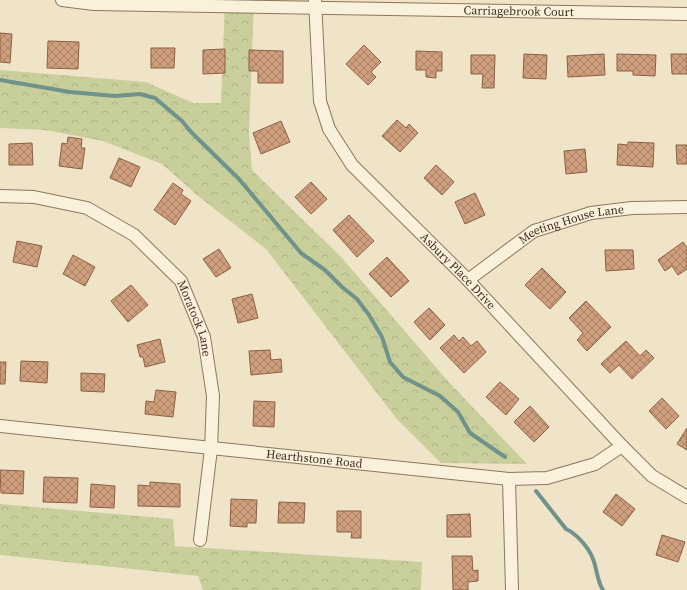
<svg xmlns="http://www.w3.org/2000/svg" width="687" height="590" font-family="'Source Serif 4',serif">
  <style>
    .forest { fill: url(#forest-crowns) }
    .lines { fill: none; stroke-linecap: round; stroke-linejoin: round }
    .stream { stroke: #6f938a; stroke-width: 4 }
    .building { fill: url(#building-cross-hatch); stroke: #8d5f41 }
    .minor-casing { stroke: #8d765c; stroke-width: 14 }
    .minor { stroke: #faf1dc; stroke-width: 12 }
    .labels { text-anchor: middle; stroke-width: 4; stroke-linejoin: round; paint-order: stroke }
    .street-label { font-size: 12px; fill: #3d2e20; stroke: #f7eed8 }
  </style>
  <defs>
    <pattern id="forest-crowns" width="20" height="18" patternUnits="userSpaceOnUse"><rect width="20" height="18" fill="#c9cf9b"/><path d="M2 6a3 3 0 1 1 6 0M12 15a3 3 0 1 1 6 0" fill="none" stroke="#aeb285"/></pattern>
    <pattern id="building-cross-hatch" width="8" height="8" patternUnits="userSpaceOnUse"><rect width="8" height="8" fill="#cf9f7d"/><path d="M0 0l8 8M0 8l8-8" fill="none" stroke="#a98266"/></pattern>
  </defs>
  <rect width="100%" height="100%" fill="#f0e4c8"/>
  <g class="forest">
    <path d="M225 0H254L249 133 252 170 342 258 446 379 527 464 441 463 396 418 266 249 198 196 162 164 103 141 45 130 0 128V70L146 82 193 103H221Z"/>
    <path d="M0 504 173 519 175 546 422 562 421 590H203L198 576 0 555Z"/>
  </g>
  <g class="lines">
    <g class="stream">
      <path d="M0 80 70 92 115 96 140 94 155 98 182 121 192 133 239 179 301 253 325 270 342 287 357 299 369 315 382 337 390 362 403 377 440 396 458 412 470 433 505 457"/>
      <path d="M536 491 566 529C577 534 589 548 593 559 597 569 597 581 603 590"/>
    </g>
  </g>
  <g class="building">
    <path d="M0 33 12 34 10 63 0 62Z"/>
    <path d="M48 41 79 42 78 69 47 68Z"/>
    <path d="M364 45 381 62 371 72 376 77 368 85 346 64Z"/>
    <path d="M151 48H175L174 68H151Z"/>
    <path d="M225 49V73L203 74V50Z"/>
    <path d="M249 50 283 51V83H258V71H249Z"/>
    <path d="M416 51 442 52V71H436V78L426 77V70H416Z"/>
    <path d="M524 54 547 55 546 79 523 78Z"/>
    <path d="M604 54 605 75 568 77 567 56Z"/>
    <path d="M617 54 656 55 655 76 633 75V71H617Z"/>
    <path d="M671 54H687V74H672Z"/>
    <path d="M471 55H495L494 88H482L483 74H471Z"/>
    <path d="M397 120 406 128 409 124 418 133 400 152 382 136Z"/>
    <path d="M281 121 290 142 261 154 253 133Z"/>
    <path d="M68 137 82 139 81 148H85L82 169 59 166 62 143 67 144Z"/>
    <path d="M628 142 654 143 653 167 617 165 618 144 628 145Z"/>
    <path d="M32 143 33 165H9V144Z"/>
    <path d="M676 145H687V164H677Z"/>
    <path d="M585 149 587 172 566 174 564 151Z"/>
    <path d="M119 158 140 167 131 187 110 178Z"/>
    <path d="M436 165 454 182 442 195 424 178Z"/>
    <path d="M311 182 327 199 311 214 295 197Z"/>
    <path d="M173 183 183 190 181 194 191 201 175 225 154 210Z"/>
    <path d="M475 193 485 215 465 224 455 202Z"/>
    <path d="M349 215 374 241 357 257 333 230Z"/>
    <path d="M17 241 42 246 37 267 13 262Z"/>
    <path d="M683 242 687 248V269L678 275 672 266 665 271 658 260Z"/>
    <path d="M219 249 231 268 216 277 203 259Z"/>
    <path d="M605 250H633L634 269 606 271Z"/>
    <path d="M73 255 95 267 85 286 63 274Z"/>
    <path d="M387 257 409 281 391 297 369 274Z"/>
    <path d="M542 268 566 292 550 309 525 285Z"/>
    <path d="M131 285 148 305 128 322 111 301Z"/>
    <path d="M252 294 258 318 238 323 232 299Z"/>
    <path d="M586 301 611 327 587 351 577 340 583 333 569 318Z"/>
    <path d="M429 308 445 325 430 340 414 322Z"/>
    <path d="M454 335 459 341 463 337 471 346 477 341 486 352 464 373 440 348Z"/>
    <path d="M160 339 165 362 145 367 143 357H140L137 345Z"/>
    <path d="M626 341 640 356 646 350 654 358 632 379 619 365 610 373 601 364Z"/>
    <path d="M270 350 271 360 281 359 282 372 251 375 249 351Z"/>
    <path d="M21 361 48 362 47 383 20 381Z"/>
    <path d="M0 362H6L5 384H0Z"/>
    <path d="M81 373 105 374 104 392 81 391Z"/>
    <path d="M500 382 519 399 506 415 486 397Z"/>
    <path d="M156 390 176 392 173 417 145 414 146 401 154 402Z"/>
    <path d="M662 398 679 416 666 429 649 411Z"/>
    <path d="M254 401 275 402 274 427 253 426Z"/>
    <path d="M530 406 549 427 534 442 514 422Z"/>
    <path d="M687 428V450L677 444Z"/>
    <path d="M0 470 24 471 23 494 1 493Z"/>
    <path d="M44 477 78 478 77 503 43 502Z"/>
    <path d="M150 482 180 484V507L138 506V485L150 486Z"/>
    <path d="M91 484 115 486 114 508 90 507Z"/>
    <path d="M616 494 635 509 622 526 603 512Z"/>
    <path d="M231 499 257 500 256 523H247V527L230 526Z"/>
    <path d="M279 502 305 503 304 523H278Z"/>
    <path d="M337 511H361V538H351L352 532H337Z"/>
    <path d="M470 514 471 537H447V515Z"/>
    <path d="M662 535 685 542 678 562 656 555Z"/>
    <path d="M452 556H472L473 571 478 570V581L468 582V590H453Z"/>
  </g>
  <g class="lines">
    <g class="minor-casing">
      <g id="minor">
        <path id="s1" d="M62 0 94 4 687 14"/>
        <path id="s2" d="M315 0 320 101 329 129 352 165 468 280 622 446 652 476 687 497"/>
        <path id="s3" d="M0 196 34 197 87 208 134 235 181 281 204 337 213 396 211 449 200 540"/>
        <path id="s4" d="M468 280 534 231 591 213 632 208 687 207"/>
        <path id="s5" d="M0 426 509 479 547 478 595 464 622 446"/>
        <path d="M509 479 512 590"/>
      </g>
    </g>
    <use href="#minor" class="minor"/>
  </g>
  <g class="labels">
    <g class="street-label">
      <text dy="4" stroke="none"><textPath href="#s1" startOffset="457">Carriagebrook Court</textPath></text>
      <text dy="4" stroke="none"><textPath href="#s4" startOffset="120">Meeting House Lane</textPath></text>
      <text dy="4" stroke="none"><textPath href="#s2" startOffset="323">Asbury Place Drive</textPath></text>
      <text dy="4" stroke="none"><textPath href="#s3" startOffset="248">Moratock Lane</textPath></text>
      <text dy="4" stroke="none"><textPath href="#s5" startOffset="316">Hearthstone Road</textPath></text>
    </g>
  </g>
</svg>
